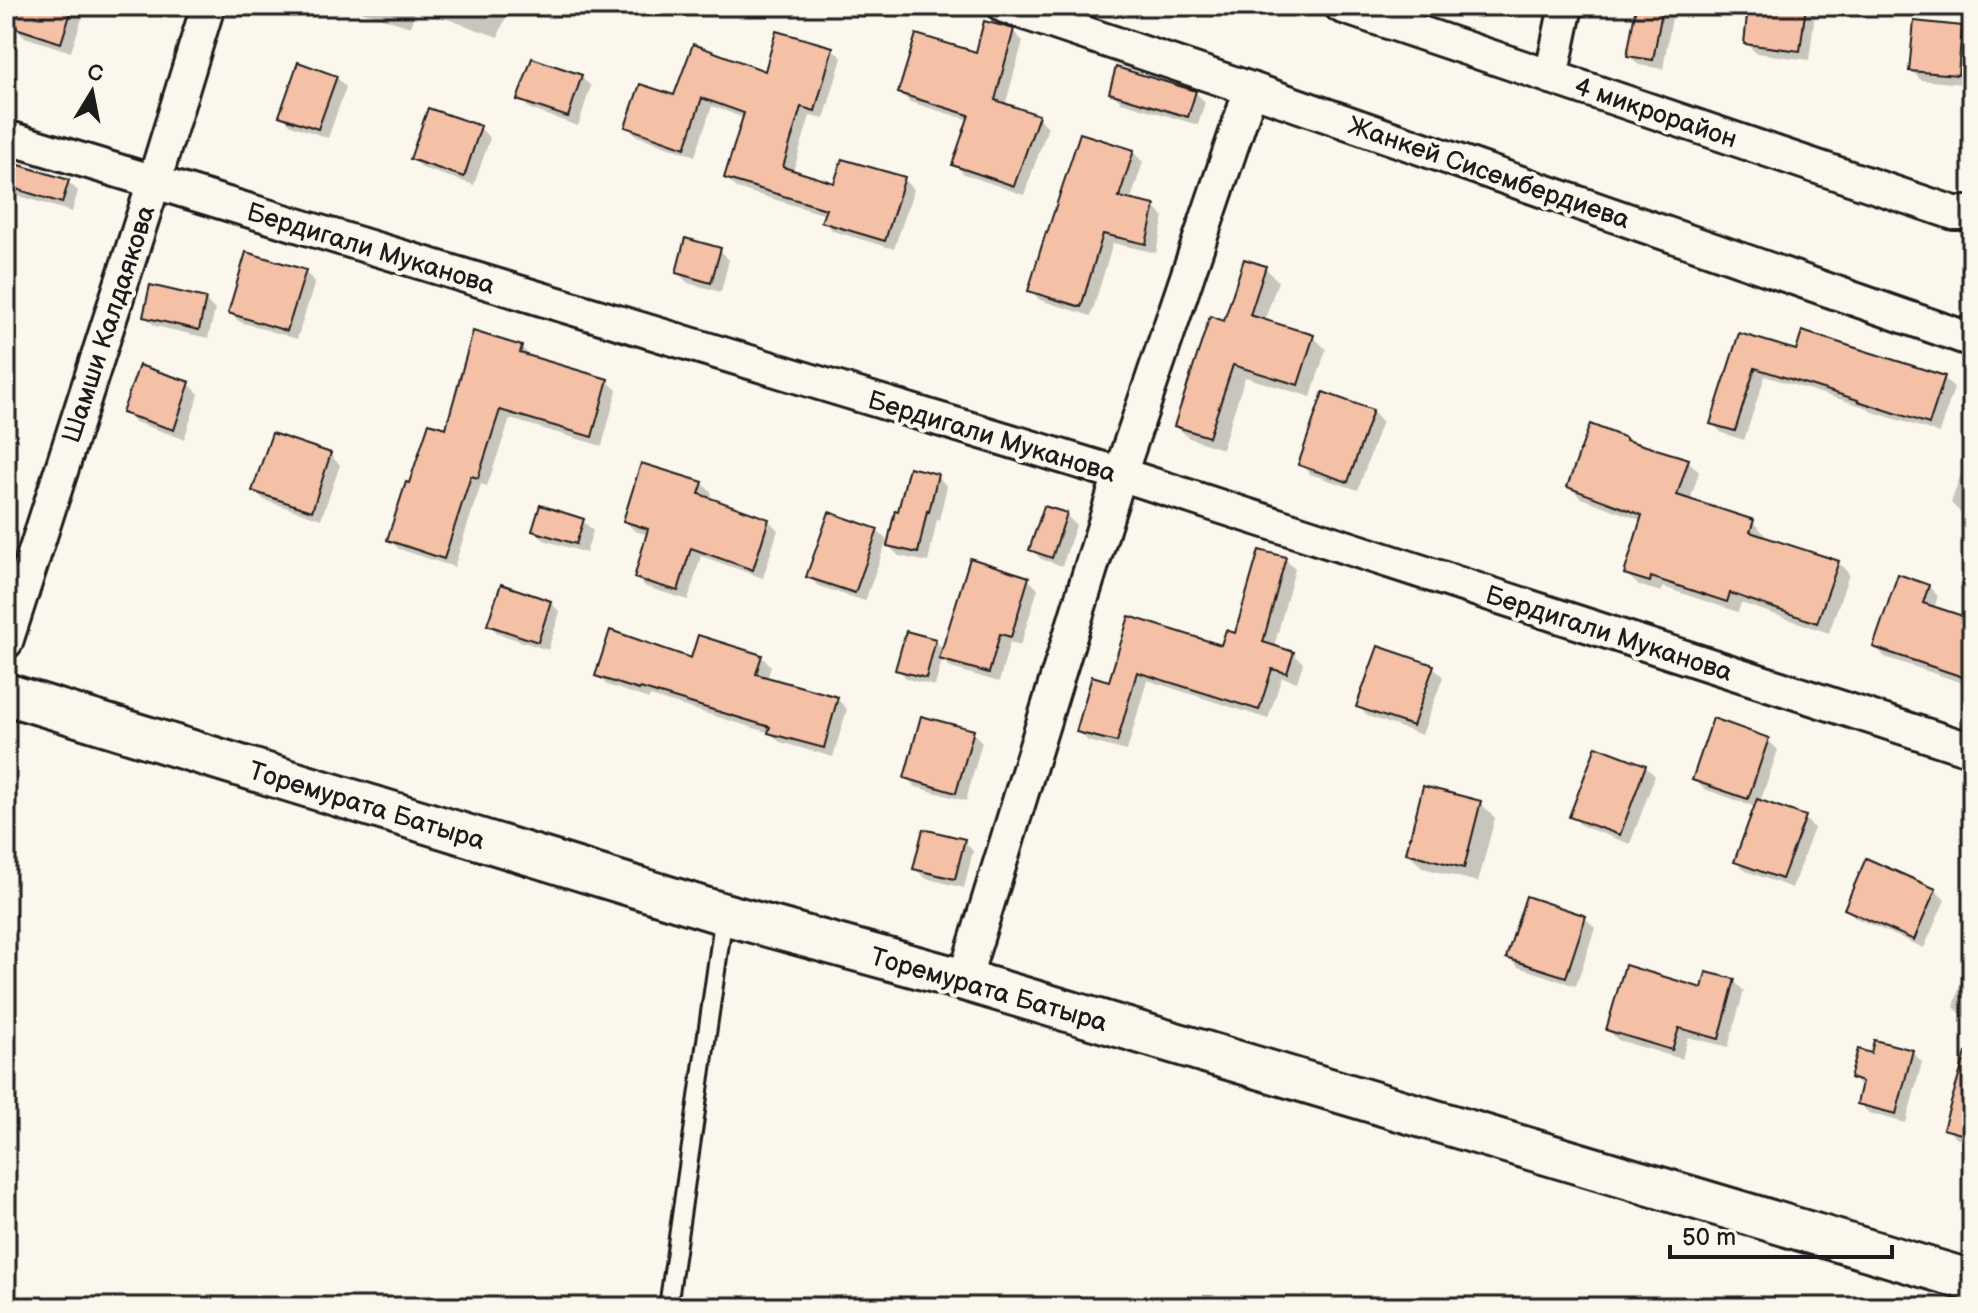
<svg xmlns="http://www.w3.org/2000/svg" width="1978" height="1313" font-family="'Balsamiq Sans',sans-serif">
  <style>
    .shadow { fill: #0003 }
    .building { fill: #f4c0a6; stroke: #1c1c1c; stroke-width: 2 }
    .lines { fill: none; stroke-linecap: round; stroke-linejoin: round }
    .service-casing { stroke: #1c1c1c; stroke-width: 22 }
    .minor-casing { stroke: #1c1c1c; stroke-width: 38 }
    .tertiary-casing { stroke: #1c1c1c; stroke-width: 46 }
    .service { stroke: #fbf7ec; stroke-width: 16 }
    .minor { stroke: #fbf7ec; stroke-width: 32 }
    .tertiary { stroke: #fbf7ec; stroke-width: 40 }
    .labels { text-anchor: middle; stroke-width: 8; stroke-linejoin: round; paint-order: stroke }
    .street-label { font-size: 26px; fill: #1c1c1c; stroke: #fbf7ec }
  </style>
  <rect width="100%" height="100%" fill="#fbf7ec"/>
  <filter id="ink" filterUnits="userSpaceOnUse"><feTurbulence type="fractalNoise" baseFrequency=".0125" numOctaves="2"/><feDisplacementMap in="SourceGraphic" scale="16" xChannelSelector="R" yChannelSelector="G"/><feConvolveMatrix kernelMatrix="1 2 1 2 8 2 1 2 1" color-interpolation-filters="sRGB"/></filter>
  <g filter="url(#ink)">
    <g class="shadow">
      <path d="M22 6H86L71 52 25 37 15 27Z"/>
      <path d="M349 6H510L498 37 416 8 410 27 351 8Z"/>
      <path d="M1638 6H1674L1663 69 1639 65 1629 55Z"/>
      <path d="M1750 6H1816L1809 60 1756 53 1746 43Z"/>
      <path d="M1962 27 1971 37 1970 54H1972V85L1921 80 1911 70Z"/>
      <path d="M1013 31 1023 41 1005 106 1038 117 1048 127 1024 195 964 174 954 164 969 120 910 102 900 93 978 54Z"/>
      <path d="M832 48 842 58 824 119 810 116 793 172 835 185 904 179 914 189 894 249 833 231 824 221 826 215 736 188 727 178 744 118 712 106 695 156 637 136 628 126 675 97 767 73Z"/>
      <path d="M336 77 346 87 328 138 291 125 282 115Z"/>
      <path d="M581 77 591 86 578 126 530 109 520 99Z"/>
      <path d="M1111 92H1195L1205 102 1198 125 1121 102Z"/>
      <path d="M480 128 490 138 474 185 422 168 413 158Z"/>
      <path d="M1133 152 1143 162 1130 202 1154 207 1164 217 1156 253 1113 243 1091 316 1040 300 1030 290Z"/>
      <path d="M6 163 68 182 78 191 72 212 6 192Z"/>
      <path d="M720 250 729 260 721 292 688 283 678 273Z"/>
      <path d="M1265 268 1278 281 1264 322 1313 337 1326 349 1311 397 1245 377 1222 449 1189 438 1176 426 1225 323Z"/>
      <path d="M305 272 315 282 297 339 240 322 230 313Z"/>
      <path d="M205 300 215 310 208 338 155 326 145 316Z"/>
      <path d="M1740 336 1797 353 1944 378 1954 388 1939 433 1870 411 1868 408 1765 376 1744 440 1722 433 1712 423Z"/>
      <path d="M521 347 532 358 607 381 617 390 602 446 510 419 487 486 481 484 454 567 399 549 389 540 411 486 448 431Z"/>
      <path d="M189 384 199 394 184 439 135 422 125 412Z"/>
      <path d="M1372 411 1382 421 1358 490 1310 474 1300 464Z"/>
      <path d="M1972 441V517L1961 513 1951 503Z"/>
      <path d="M1628 442 1688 461 1699 472 1690 501 1753 522 1764 534 1763 538 1838 562 1849 574 1829 633 1741 603 1738 612 1663 587 1661 592 1638 585 1626 573 1643 521 1581 498 1570 487Z"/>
      <path d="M330 455 340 465 321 519 264 500 254 490Z"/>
      <path d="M937 476 947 486 939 520H937L928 562 899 556 889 546Z"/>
      <path d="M702 483 712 493 710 500 768 520 778 530 763 578 701 556 688 600 646 587 636 578 649 535 635 531 625 521Z"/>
      <path d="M1066 515 1076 525 1062 566 1041 559 1031 549Z"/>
      <path d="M583 521 593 531 586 553 544 540 534 530Z"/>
      <path d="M877 531 887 540 865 601 818 586 809 576Z"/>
      <path d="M1285 559 1295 569 1274 647 1293 653 1303 663 1297 682 1282 677 1268 719 1147 680 1127 751 1088 741 1078 731 1110 683 1131 618 1222 647 1237 636Z"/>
      <path d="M1028 579 1038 589 1020 646 1010 642 999 682 951 668 942 660 935 686 907 679 898 669 935 641 944 650Z"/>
      <path d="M1928 586 1938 596 1934 608 1972 621V686L1885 657 1876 647Z"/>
      <path d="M550 602 560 612 548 650 499 634 489 625Z"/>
      <path d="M761 656 771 666 767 679 837 699 847 709 833 757 780 742 770 733 650 696 649 699 607 685 597 675 693 660Z"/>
      <path d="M1433 667 1443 677 1422 735 1368 716 1358 706Z"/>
      <path d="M972 732 982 742 966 801 916 787 906 778Z"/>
      <path d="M1768 740 1778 750 1760 802 1804 818 1814 828 1792 888 1746 871 1736 861 1756 807 1704 789 1694 779Z"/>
      <path d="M1645 766 1655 776 1630 844 1582 826 1572 816Z"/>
      <path d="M1480 803 1495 818 1478 882 1423 868 1408 853Z"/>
      <path d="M964 841 973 851 964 888 925 878 915 869Z"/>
      <path d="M1935 890 1945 900 1924 948 1856 918 1846 908Z"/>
      <path d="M1585 918 1595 928 1576 986 1518 967 1508 957Z"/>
      <path d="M1972 967V1019L1964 1017 1954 1007 1962 978 1967 980Z"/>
      <path d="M1734 981 1744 991 1728 1047 1688 1037 1682 1059 1618 1040 1608 1030 1703 990Z"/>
      <path d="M1912 1052 1922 1062 1906 1123 1869 1113 1859 1103 1863 1088 1852 1078 1872 1056Z"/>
      <path d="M1972 1084V1143L1956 1138 1946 1128Z"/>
    </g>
    <g class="building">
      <path d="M20 6H73L61 43 13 27Z"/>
      <path d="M1636 6H1663L1653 60 1627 56Z"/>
      <path d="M1748 6H1806L1800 51 1744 44Z"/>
      <path d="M984 21 1014 29 995 100 1039 115 1014 186 952 165 969 115 898 93 916 34 976 52Z"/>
      <path d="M1914 21 1962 26 1958 75 1909 71Z"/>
      <path d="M776 31 833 47 815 111 801 107 783 167 834 183 842 159 905 177 885 241 821 222 826 209 724 178 744 113 702 98 685 148 625 127 640 84 674 95 693 44 765 71Z"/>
      <path d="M532 58 582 75 568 117 517 100Z"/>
      <path d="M298 62 337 76 318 129 279 116Z"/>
      <path d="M1116 67 1196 91 1188 117 1109 93Z"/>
      <path d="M428 108 481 126 464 177 410 159Z"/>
      <path d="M1080 133 1134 150 1119 197 1155 205 1146 244 1103 234 1081 307 1028 291 1046 232 1047 233Z"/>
      <path d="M6 161 69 180 62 203 6 186Z"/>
      <path d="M685 238 721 248 711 283 676 273Z"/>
      <path d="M246 252 306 270 287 331 228 313Z"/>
      <path d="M1244 259 1266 266 1250 315 1314 335 1298 385 1233 365 1209 437 1174 426 1210 316 1224 321Z"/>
      <path d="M150 285 206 298 199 330 143 317Z"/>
      <path d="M473 331 522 346 520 353 608 379 592 437 500 410 478 478 471 476 444 559 387 540 406 482 409 483 429 423 446 428Z"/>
      <path d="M1802 331 1945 376 1929 424 1858 401V400L1755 368 1735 431 1710 424 1739 333 1796 350Z"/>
      <path d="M139 365 190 382 174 430 122 413Z"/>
      <path d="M1323 392 1373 410 1348 482 1298 465Z"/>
      <path d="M1590 424 1626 438V440L1689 459 1677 495 1754 520 1750 532 1839 561 1817 623 1730 593 1727 602 1651 577 1650 582 1624 574 1642 515 1567 487Z"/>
      <path d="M272 433 331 453 312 511 252 491Z"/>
      <path d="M641 463 703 482 699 494 769 519 753 570 691 548 678 591 634 578 648 529 623 521Z"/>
      <path d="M909 467 938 474 929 512 927 511 918 553 887 546 895 510 898 511Z"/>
      <path d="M540 505 584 519 576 544 532 531Z"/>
      <path d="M1044 506 1067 513 1052 558 1029 550Z"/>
      <path d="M829 512 878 529 855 593 806 577Z"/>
      <path d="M1259 550 1286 557 1263 642 1294 652 1287 673 1272 669 1259 710 1137 672 1117 742 1076 732 1092 676 1109 681 1129 616 1221 645 1226 630 1235 633Z"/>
      <path d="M970 558 1029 577 1011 637 1000 634 989 673 939 659Z"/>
      <path d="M1898 574 1929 585 1923 603 1972 619V680L1873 647Z"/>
      <path d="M501 584 551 601 538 642 487 625Z"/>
      <path d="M610 630 691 658 698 635 762 655 756 674 838 697 824 748 768 733 770 727 640 688 639 690 595 676Z"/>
      <path d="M906 631 936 639 926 678 895 670Z"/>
      <path d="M1378 646 1434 665 1413 726 1356 707Z"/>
      <path d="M921 716 974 730 956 793 904 778Z"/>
      <path d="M1713 718 1769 738 1748 799 1692 780Z"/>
      <path d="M1596 746 1646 765 1620 835 1569 817Z"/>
      <path d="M1423 786 1481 801 1464 868 1406 853Z"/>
      <path d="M1757 799 1806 816 1782 879 1734 862Z"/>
      <path d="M923 829 965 839 955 879 913 869Z"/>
      <path d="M1866 858 1936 889 1914 940 1844 909Z"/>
      <path d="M1526 896 1586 916 1566 977 1506 958Z"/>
      <path d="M1625 965 1702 988 1706 972 1735 979 1719 1039 1679 1028 1672 1050 1606 1030Z"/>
      <path d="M1874 1040 1913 1050 1896 1114 1857 1104 1862 1082 1850 1078 1858 1049 1871 1053Z"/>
      <path d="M1966 1053 1972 1054V1137L1943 1129Z"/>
    </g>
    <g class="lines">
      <g class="service-casing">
        <path id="service" d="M668 1307 724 915"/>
      </g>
      <g class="minor-casing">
        <g id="minor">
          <path d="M1004 6 1251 89 1972 340"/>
          <path d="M1341 6 1954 213H1972"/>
          <path d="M1551 77 1566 6"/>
          <path d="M6 137 1120 474 1972 750"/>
          <path d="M6 642 154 182 208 6"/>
          <path d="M964 980 1120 474 1251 89"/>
        </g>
      </g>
      <g class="tertiary-casing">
        <path id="tertiary" d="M6 694 724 914 964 980 1972 1281"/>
      </g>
      <use href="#service" class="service"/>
      <use href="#minor" class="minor"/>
      <use href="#tertiary" class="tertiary"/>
    </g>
  </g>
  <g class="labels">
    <g class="street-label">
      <text transform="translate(1656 112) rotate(19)" y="9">4 микрорайон</text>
      <text transform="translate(1489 172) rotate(19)" y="9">Жанкей Сисембердиева</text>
      <text transform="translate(371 248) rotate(17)" y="9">Бердигали Муканова</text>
      <text transform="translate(108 324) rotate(-72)" y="9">Шамши Калдаякова</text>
      <text transform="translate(992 436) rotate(17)" y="9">Бердигали Муканова</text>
      <text transform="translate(1609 633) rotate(18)" y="9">Бердигали Муканова</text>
      <text transform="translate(367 805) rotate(17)" y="9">Торемурата Батыра</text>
      <text transform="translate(989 989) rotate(16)" y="9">Торемурата Батыра</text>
    </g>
  </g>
  <rect width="1978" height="1313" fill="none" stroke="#fbf7ec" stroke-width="32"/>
  <rect x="16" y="16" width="1946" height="1281" fill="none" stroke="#1c1c1c" stroke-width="3" filter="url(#ink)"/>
  <g transform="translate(92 92) rotate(10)" stroke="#fbf7ec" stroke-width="6" paint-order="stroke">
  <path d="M0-6L14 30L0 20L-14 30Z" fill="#1c1c1c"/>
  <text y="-12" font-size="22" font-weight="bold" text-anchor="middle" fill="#1c1c1c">С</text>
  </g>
  <path d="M1670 1245v12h222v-12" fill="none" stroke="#1c1c1c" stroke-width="4"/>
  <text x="1682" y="1245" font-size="24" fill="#1c1c1c" stroke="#fbf7ec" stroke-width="6" paint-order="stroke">50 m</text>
</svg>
